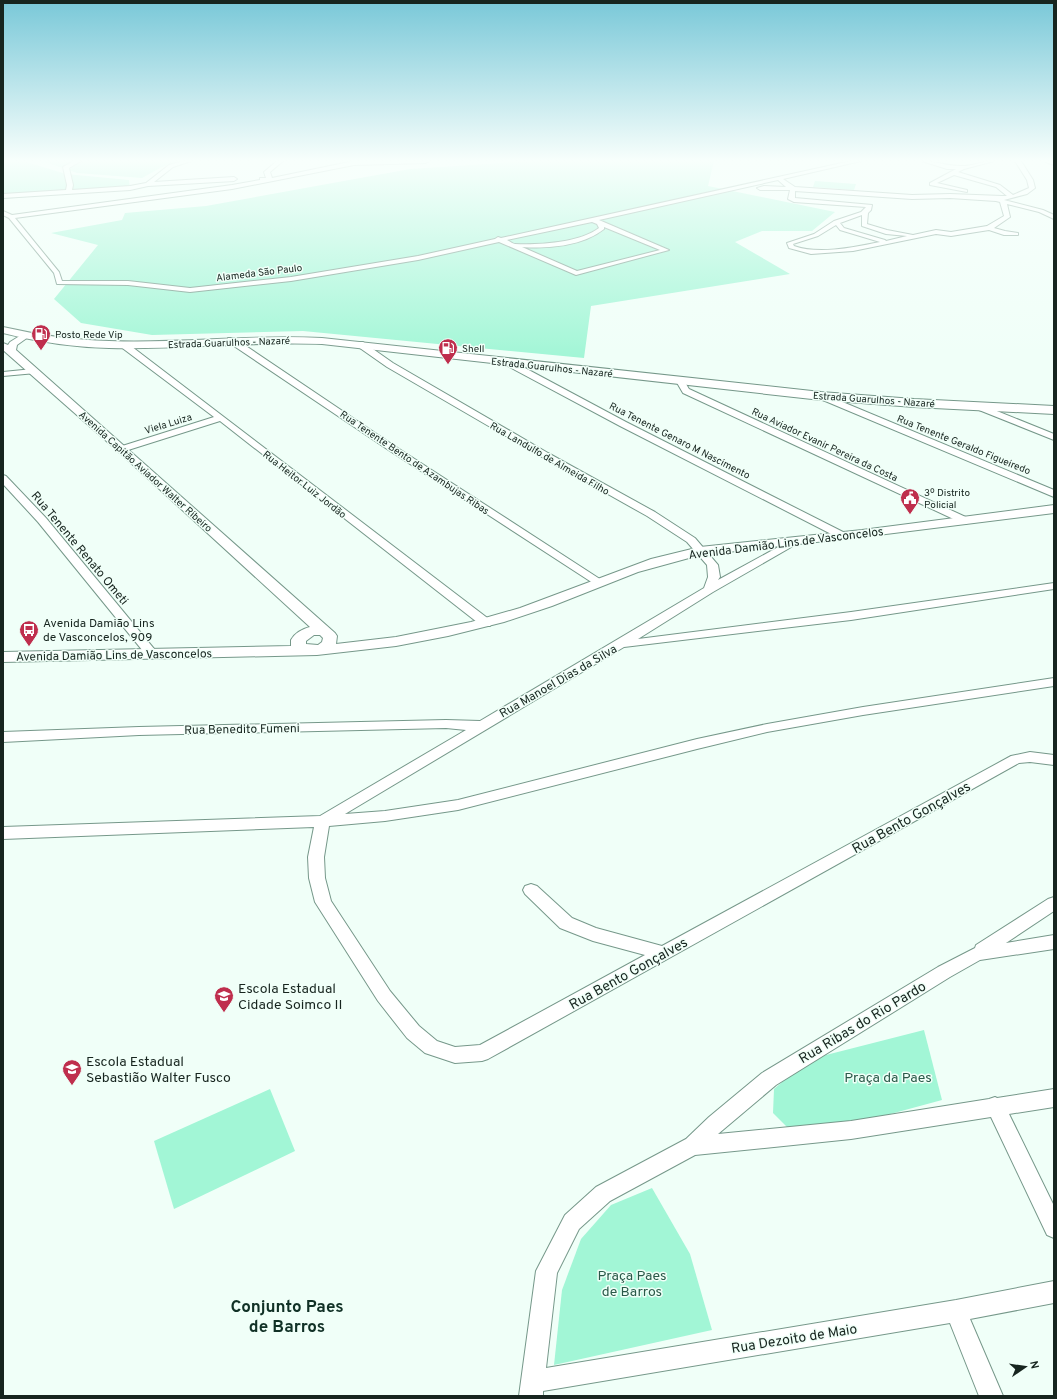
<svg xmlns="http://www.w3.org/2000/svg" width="1057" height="1399" font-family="Overpass,sans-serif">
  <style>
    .green { fill: #a2f6d6 }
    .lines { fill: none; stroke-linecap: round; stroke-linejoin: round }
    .minor-casing { stroke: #76988a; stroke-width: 2 }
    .tertiary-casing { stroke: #76988a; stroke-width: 2 }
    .secondary-casing { stroke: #76988a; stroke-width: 2 }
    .minor { fill: #fff; fill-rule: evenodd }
    .tertiary { fill: #fff; fill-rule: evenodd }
    .secondary { fill: #fff; fill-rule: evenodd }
    .labels { text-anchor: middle; stroke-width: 3; stroke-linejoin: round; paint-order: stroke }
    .far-street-label { font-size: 10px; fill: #17251f; stroke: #f0fff8 }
    .far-poi-label { font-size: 10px; fill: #17251f; stroke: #f0fff8; text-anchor: start }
    .street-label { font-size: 12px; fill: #17251f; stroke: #f0fff8 }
    .poi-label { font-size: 12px; fill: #17251f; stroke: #f0fff8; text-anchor: start }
    .near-street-label { font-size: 14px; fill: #17251f; stroke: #f0fff8 }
    .near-poi-label { font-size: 14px; fill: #17251f; stroke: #f0fff8; text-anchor: start }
    .near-park-label { font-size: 14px; fill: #2a5a49; stroke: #f0fff8 }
    .near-quarter-label { font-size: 17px; font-weight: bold; fill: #113126; stroke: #f0fff8 }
  </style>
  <rect width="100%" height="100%" fill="#f0fff8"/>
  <g class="green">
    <path d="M23 161 66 174 129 180 130 188 3 199V163Z"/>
    <path d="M43 161H179L162 167 142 178 77 173Z"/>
    <path d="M534 161H714L708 186 835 212 812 231H762L735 242 790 274 591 306 584 358 303 331 152 335 81 323 54 299 98 245 51 233 122 220 125 213 206 206 410 169Z"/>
    <path d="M815 181 856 184 854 190 813 187Z"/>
    <path d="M924 1030 942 1100 883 1116 826 1127 788 1128 773 1113 774 1089 795 1071 826 1055Z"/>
    <path d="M270 1089 295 1151 174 1209 154 1141Z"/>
    <path d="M652 1188 690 1254 712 1330 554 1365 562 1290 581 1239 611 1205Z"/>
  </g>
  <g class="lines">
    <g class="minor-casing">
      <g id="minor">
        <path d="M74 161H81L69 168 73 185 72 190 130 186 146 183 169 165 183 161H191L173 167 154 182 234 177 237 179 234 181 148 186 130 190 3 198V194L66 190 67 185 63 167Z"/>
        <path d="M277 161H283L270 172 272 178 354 161H429L426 163 354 165 232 189 15 218 59 272 62 281H128L190 288 291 277 418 256 495 239 498 237 501 238 851 161H861L783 179 795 187 912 195 950 194 1002 196H1007L996 187 954 175 937 183 967 190V192L930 185V183L956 169H947L922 161C935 161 947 166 960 166 971 167 982 161 994 161L964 169 958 172 1000 185 1013 195 1029 188 1027 180 1015 161H1021L1033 180 1035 188 1027 194 1004 200 1043 210 1054 215V219L1039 212 1007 204 1010 217 994 228 1005 231 1018 233V235H1004L989 230 951 236 936 234 853 251 811 254 789 248 787 243 814 234 834 221 861 212 866 207 794 202 788 199 790 190H760L757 188 764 186 786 187 778 180 599 220 669 250 576 275 499 242 418 260 291 281 190 292 128 285 57 284 54 273 9 218 3 215V211L12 215 232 185 260 180V178H266L264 172ZM795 191 912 199 950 198 996 201 1000 202 1004 216 987 226 951 232 936 230 913 235 887 230 867 224 868 213 871 210 872 205 795 198ZM862 215V226L886 234 907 236 886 241 885 240 844 228 840 223ZM592 222 597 224 599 228C579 243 539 245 515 244 513 244 509 241 507 240ZM836 225 840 230 880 242C855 247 819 255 794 246L793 244 818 236ZM604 227 660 250 577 271 522 247C548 249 583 246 604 229Z"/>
        <path d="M1045 161H1054V165L1046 162Z"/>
        <path d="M228 338H234L393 445 606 583 604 585H596L387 449 228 342Z"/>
        <path d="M357 342H363L393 363 548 453 655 512 695 538 718 565 720 577 718 580 791 540H799L800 542 713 592 638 639 851 612 1054 583V589L851 620 624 647 345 814 385 811 458 800 697 739 767 724 863 707 1054 678V686L863 715 767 732 697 749 458 810 385 821 329 826 324 857 325 878 331 901 390 991 419 1026 437 1041 455 1047 480 1045 645 955 593 941 560 928 525 894 523 890 525 886 531 884 537 886 572 918 596 928 662 946 1011 756 1030 752 1054 755V765L1030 762 1019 763 488 1059 482 1061 455 1063 425 1053 407 1038 378 1001 315 902 309 878 308 857 314 827 3 839V827L320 816 466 730 446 728 139 735 3 742V732L139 727 446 720 480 721 704 588 708 577 707 565 687 542 647 516 542 457 387 367 357 346Z"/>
        <path d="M121 343H127L490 620 492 623 490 626H482L220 421 125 451H119L117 449 119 447 214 417 121 347Z"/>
        <path d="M504 360H510L626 422 847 534 848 536 847 538H839L620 426 504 364Z"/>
        <path d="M33 369 37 371 36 373 3 376V372Z"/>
        <path d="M680 378 683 379 689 389 970 519 971 521 966 524 962 523 683 393 676 381Z"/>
        <path d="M821 393 1054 490V497L818 398 817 396Z"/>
        <path d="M977 403 1054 434V440L974 408 973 406 974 404Z"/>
        <path d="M3 475 6 476 46 518 155 650 157 653 155 656H147L38 522 3 484Z"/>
        <path d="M1054 897V911L1006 943 1054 935V949L980 960 950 977 776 1085 718 1134 851 1121 989 1099 995 1097 997 1098 1054 1089V1107L1009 1114 1054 1206V1238L1047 1235 991 1117 851 1139 695 1155 610 1201 579 1229 557 1273 546 1368 956 1300 1054 1281V1303L970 1319 1003 1396H979L950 1323 543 1391V1396H519L536 1271 565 1215 596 1187 686 1139 709 1117 762 1073 938 967 975 948 976 945 1048 899Z"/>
      </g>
    </g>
    <g class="tertiary-casing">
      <path id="tertiary" d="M26 332 31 335 17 345 16 350 335 633 337 636 336 644 396 637 471 622 520 608 651 559 700 547 862 530 1054 505V513L862 537 700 555 638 572 552 606 504 622 448 636 396 646 317 655 3 662V652L291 646V640C295 633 302 629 310 627L120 453 3 350V343L8 345 10 342ZM314 635H320L323 638 322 642 318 645 306 644V641Z"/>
    </g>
    <g class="secondary-casing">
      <path id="secondary" d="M3 327C38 335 73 340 109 341 180 344 251 334 322 338L821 392 914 399 1054 406V414L914 407 821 400 322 344C251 341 180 350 109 348 73 347 38 342 3 333Z"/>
    </g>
    <use href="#minor" class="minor"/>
    <use href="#tertiary" class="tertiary"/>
    <use href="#secondary" class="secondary"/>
  </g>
  <linearGradient id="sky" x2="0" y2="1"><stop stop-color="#79c8d8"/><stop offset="0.45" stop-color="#f8fffc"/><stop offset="1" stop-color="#f8fffc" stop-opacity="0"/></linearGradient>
  <rect width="1057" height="357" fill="url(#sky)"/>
  <defs>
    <g id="fuel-pin" transform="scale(1)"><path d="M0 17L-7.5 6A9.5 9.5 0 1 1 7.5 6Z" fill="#bf2e4d" stroke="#f0fff8"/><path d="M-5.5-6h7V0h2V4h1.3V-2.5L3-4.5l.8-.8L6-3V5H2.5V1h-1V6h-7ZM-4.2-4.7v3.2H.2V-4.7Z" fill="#fff"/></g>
    <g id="civic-pin" transform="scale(1)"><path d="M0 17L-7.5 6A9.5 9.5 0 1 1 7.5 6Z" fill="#bf2e4d" stroke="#f0fff8"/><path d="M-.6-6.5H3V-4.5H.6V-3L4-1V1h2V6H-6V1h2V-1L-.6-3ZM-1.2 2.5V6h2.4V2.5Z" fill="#fff"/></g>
    <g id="bus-pin" transform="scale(1)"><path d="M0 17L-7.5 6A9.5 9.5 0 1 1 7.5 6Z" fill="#bf2e4d" stroke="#f0fff8"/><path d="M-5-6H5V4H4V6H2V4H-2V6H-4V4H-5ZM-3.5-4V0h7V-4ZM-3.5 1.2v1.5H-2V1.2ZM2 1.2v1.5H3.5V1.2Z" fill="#fff"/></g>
    <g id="school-pin" transform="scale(1)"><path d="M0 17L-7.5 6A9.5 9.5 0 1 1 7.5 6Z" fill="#bf2e4d" stroke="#f0fff8"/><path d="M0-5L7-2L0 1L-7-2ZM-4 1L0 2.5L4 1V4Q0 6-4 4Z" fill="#fff"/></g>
  </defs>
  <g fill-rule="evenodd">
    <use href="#fuel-pin" x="41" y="334"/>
    <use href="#fuel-pin" x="448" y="348"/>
    <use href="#civic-pin" x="910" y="498"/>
    <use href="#bus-pin" x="29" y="630"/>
    <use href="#school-pin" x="224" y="996"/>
    <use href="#school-pin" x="72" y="1069"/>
  </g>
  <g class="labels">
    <g class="far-street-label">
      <text transform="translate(259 272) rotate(-7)" y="4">Alameda São Paulo</text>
      <text transform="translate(229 342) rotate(-2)" y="4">Estrada Guarulhos - Nazaré</text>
      <text transform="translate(552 367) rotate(6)" y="4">Estrada Guarulhos - Nazaré</text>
      <text transform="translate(874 399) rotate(4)" y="4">Estrada Guarulhos - Nazaré</text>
      <text transform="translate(168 423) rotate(-17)" y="4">Viela Luiza</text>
      <text transform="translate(680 440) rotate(27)" y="4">Rua Tenente Genaro M Nascimento</text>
      <text transform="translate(825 444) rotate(25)" y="4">Rua Aviador Evanir Pereira da Costa</text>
      <text transform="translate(964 444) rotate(22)" y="4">Rua Tenente Geraldo Figueiredo</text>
      <text transform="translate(550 458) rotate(30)" y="4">Rua Landulfo de Almeida Filho</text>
      <text transform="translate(415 462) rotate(34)" y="4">Rua Tenente Bento de Azambujas Ribas</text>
      <text transform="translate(146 471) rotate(42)" y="4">Avenida Capitão Aviador Walter Ribeiro</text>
      <text transform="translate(305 484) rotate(38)" y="4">Rua Heitor Luiz Jordão</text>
    </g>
    <g class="far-poi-label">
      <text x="55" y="338">Posto Rede Vip</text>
      <text x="462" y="352">Shell</text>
      <text x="924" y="496">3º Distrito<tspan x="924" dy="12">Policial</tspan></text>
    </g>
    <g class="street-label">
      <text transform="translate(786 543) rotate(-7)" y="4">Avenida Damião Lins de Vasconcelos</text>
      <text transform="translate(80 548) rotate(50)" y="4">Rua Tenente Renato Ometi</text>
      <text transform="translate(114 655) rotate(-1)" y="4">Avenida Damião Lins de Vasconcelos</text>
      <text transform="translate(558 681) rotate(-30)" y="4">Rua Manoel Dias da Silva</text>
      <text transform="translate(242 729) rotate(-1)" y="4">Rua Benedito Fumeni</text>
    </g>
    <g class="poi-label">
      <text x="43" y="627">Avenida Damião Lins<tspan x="43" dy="14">de Vasconcelos, 909</tspan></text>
    </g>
    <g class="near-street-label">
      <text transform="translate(911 817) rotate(-29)" y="5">Rua Bento Gonçalves</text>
      <text transform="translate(628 973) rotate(-29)" y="5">Rua Bento Gonçalves</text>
      <text transform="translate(862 1022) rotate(-31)" y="5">Rua Ribas do Rio Pardo</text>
      <text transform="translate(794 1338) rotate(-9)" y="5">Rua Dezoito de Maio</text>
    </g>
    <g class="near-poi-label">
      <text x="238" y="993">Escola Estadual<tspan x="238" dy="16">Cidade Soimco II</tspan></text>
      <text x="86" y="1066">Escola Estadual<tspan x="86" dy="16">Sebastião Walter Fusco</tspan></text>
    </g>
    <g class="near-park-label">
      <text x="888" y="1082">Praça da Paes</text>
      <text x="632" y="1280">Praça Paes<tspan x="632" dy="16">de Barros</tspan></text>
    </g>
    <g class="near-quarter-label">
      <text x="287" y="1312">Conjunto Paes<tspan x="287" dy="20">de Barros</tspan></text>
    </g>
  </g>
  <rect width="1057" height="1399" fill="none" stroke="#17251f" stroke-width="8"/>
  <g transform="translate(1025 1367) rotate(77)" stroke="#f0fff8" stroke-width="3" paint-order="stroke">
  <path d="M0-3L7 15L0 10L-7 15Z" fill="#17251f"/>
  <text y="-6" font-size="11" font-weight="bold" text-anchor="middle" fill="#17251f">N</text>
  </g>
</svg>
